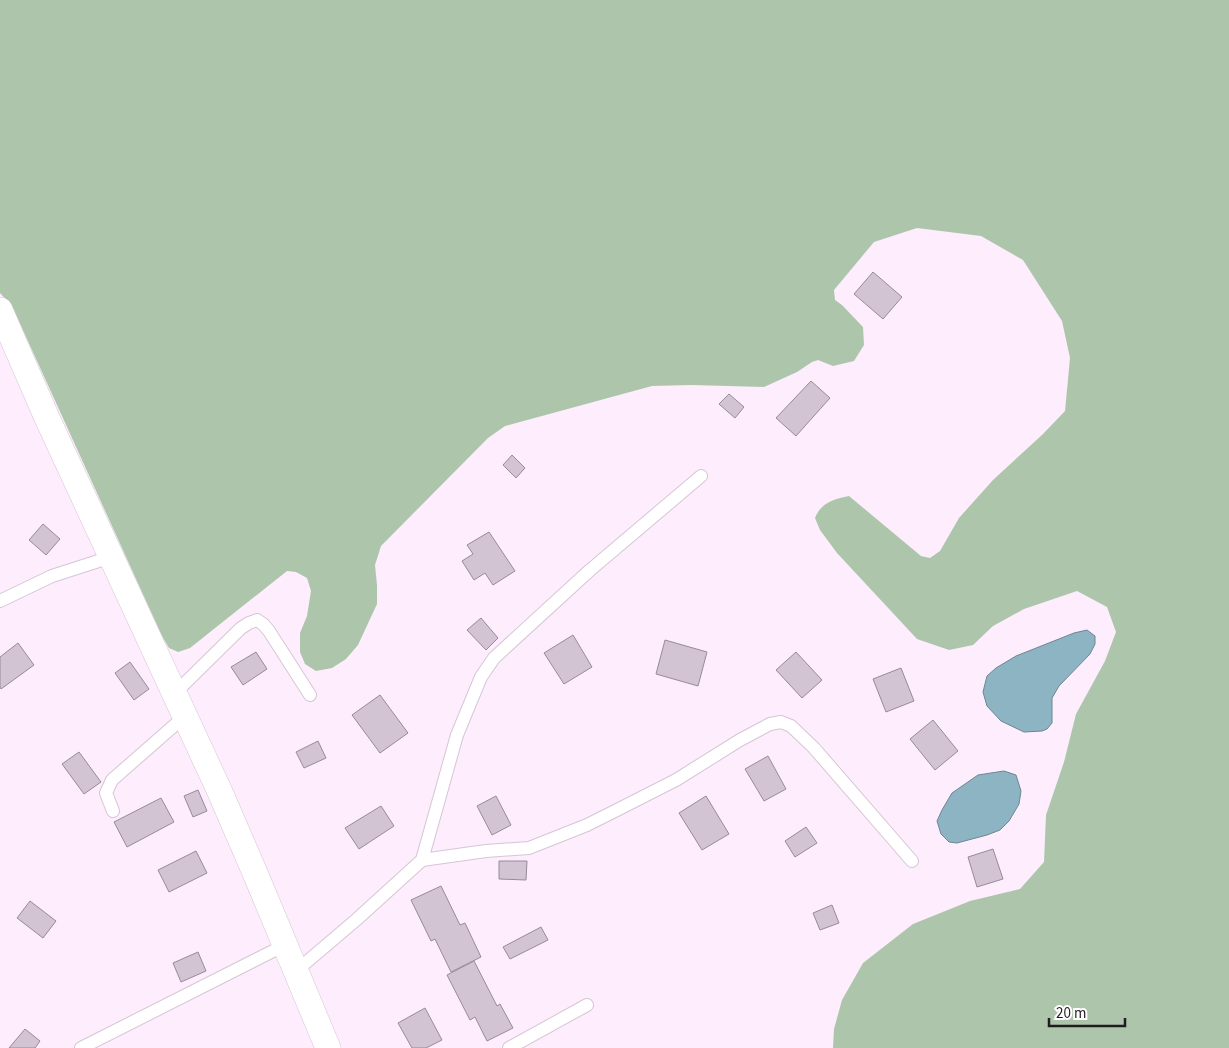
<svg xmlns="http://www.w3.org/2000/svg" width="1229" height="1048" font-family="'Source Sans 3',sans-serif">
  <style>
    .forest { fill: #adc6ab }
    .water { fill: #8db4c3; stroke: #6d8692 }
    .building { fill: #d3c4d3; stroke: #998a99 }
    .lines { fill: none; stroke-linecap: round; stroke-linejoin: round }
    .lane-casing { stroke: #d5c6d5; stroke-width: 14 }
    .street-casing { stroke: #d5c6d5; stroke-width: 26 }
    .lane { stroke: #fff; stroke-width: 12 }
    .street { stroke: #fff; stroke-width: 25 }
  </style>
  <rect width="100%" height="100%" fill="#fdedfd"/>
  <path class="forest" d="M0 0H1229V1048H833L834 1029 842 1000 863 963 913 924 970 901 1020 889 1044 862 1046 815 1064 762 1076 714 1105 661 1116 632 1107 607 1077 591 1024 609 993 626 973 645 949 650 917 639 837 553 820 530 815 518C821 503 833 499 849 496L921 556 930 558 940 551 959 518 993 480 1043 434 1065 411 1070 358 1062 321 1023 260 981 236 917 228 874 242 834 290 835 300 842 305 863 327 864 345 854 361 833 366 818 360 812 362 797 372 764 387 691 385 652 386 505 426 488 438 381 546 375 565 377 585V604L358 645 346 659 332 668 316 671 305 664 300 652V633L307 616 311 591 307 578 296 572 287 571 190 648 178 652 169 648 162 636 12 306 0 293Z"/>
  <g class="water">
    <path d="M1087 630 1095 636V644L1090 654 1059 686 1052 698V723L1047 729 1042 731 1024 732 1001 721 987 706 983 692 987 676 996 668 1016 656 1074 633Z"/>
    <path d="M1004 771 1016 775 1021 791 1019 804 1009 821 1000 830 987 835 957 843 949 842 941 834 937 821 942 810 952 793 978 775Z"/>
  </g>
  <g class="building">
    <path d="M873 272 902 297 883 319 854 294Z"/>
    <path d="M811 381 830 398 796 436 776 418Z"/>
    <path d="M729 394 744 407 735 418 719 404Z"/>
    <path d="M512 455 525 468 516 478 503 465Z"/>
    <path d="M43 524 60 539 46 555 29 540Z"/>
    <path d="M489 532 515 571 493 585 485 573 474 580 462 561 473 554 467 545Z"/>
    <path d="M481 618 498 638 486 650 467 630Z"/>
    <path d="M573 635 592 667 564 684 544 653Z"/>
    <path d="M665 640 707 652 698 686 656 674Z"/>
    <path d="M18 643 34 665 1 689 0 687V657Z"/>
    <path d="M256 652 267 669 243 685 231 667Z"/>
    <path d="M796 652 822 680 802 698 776 670Z"/>
    <path d="M130 662 149 689 134 700 115 673Z"/>
    <path d="M901 668 914 701 886 712 873 679Z"/>
    <path d="M380 695 408 733 380 753 352 715Z"/>
    <path d="M933 720 958 751 935 770 910 739Z"/>
    <path d="M318 741 326 758 304 768 296 752Z"/>
    <path d="M79 752 101 782 84 794 62 764Z"/>
    <path d="M768 756 786 789 764 801 745 769Z"/>
    <path d="M198 790 207 811 193 817 184 796Z"/>
    <path d="M496 796 511 825 492 835 477 806Z"/>
    <path d="M706 796 729 834 702 850 679 813Z"/>
    <path d="M161 798 174 822 127 847 114 822Z"/>
    <path d="M381 806 394 826 359 849 345 828Z"/>
    <path d="M806 827 817 843 795 857 785 841Z"/>
    <path d="M993 849 1003 879 977 887 968 857Z"/>
    <path d="M196 851 207 873 169 892 158 870Z"/>
    <path d="M499 861H527L526 880 499 879Z"/>
    <path d="M441 886 460 925 465 923 481 957 451 972 435 939 431 941 411 900Z"/>
    <path d="M30 901 56 921 43 938 17 918Z"/>
    <path d="M832 905 839 923 820 930 813 913Z"/>
    <path d="M541 927 548 940 510 959 503 947Z"/>
    <path d="M198 952 206 971 181 982 173 963Z"/>
    <path d="M474 961 497 1006 500 1004 513 1028 487 1041 475 1017 470 1020 447 975Z"/>
    <path d="M425 1008 442 1040 426 1048H412L398 1023Z"/>
    <path d="M25 1029 40 1041 35 1048H9Z"/>
  </g>
  <g class="lines">
    <g class="lane-casing">
      <g id="lane">
        <path d="M0 601 52 576 111 557"/>
        <path d="M175 693 241 628 249 623 257 620 263 624 269 631 310 695"/>
        <path d="M113 811 106 793 112 780 185 716"/>
        <path d="M422 860 486 851 529 848 587 825 613 812 676 780 740 740 770 724 781 722 791 726 814 748 912 861"/>
        <path d="M296 971 356 920 422 860 457 735 481 677 494 658 589 571 701 476"/>
        <path d="M81 1048 285 945"/>
        <path d="M509 1048 587 1005"/>
      </g>
    </g>
    <g class="street-casing">
      <path id="street" d="M0 310 47 418 220 792 255 873 328 1048"/>
    </g>
    <use href="#lane" class="lane"/>
    <use href="#street" class="street"/>
  </g>
  <path d="M1049 1018v8h76v-8" fill="none" stroke="#211b21" stroke-width="2.5"/>
  <text x="1056" y="1018" font-size="15" fill="#211b21" stroke="#ffffff" stroke-width="4" paint-order="stroke">20 m</text>
</svg>
